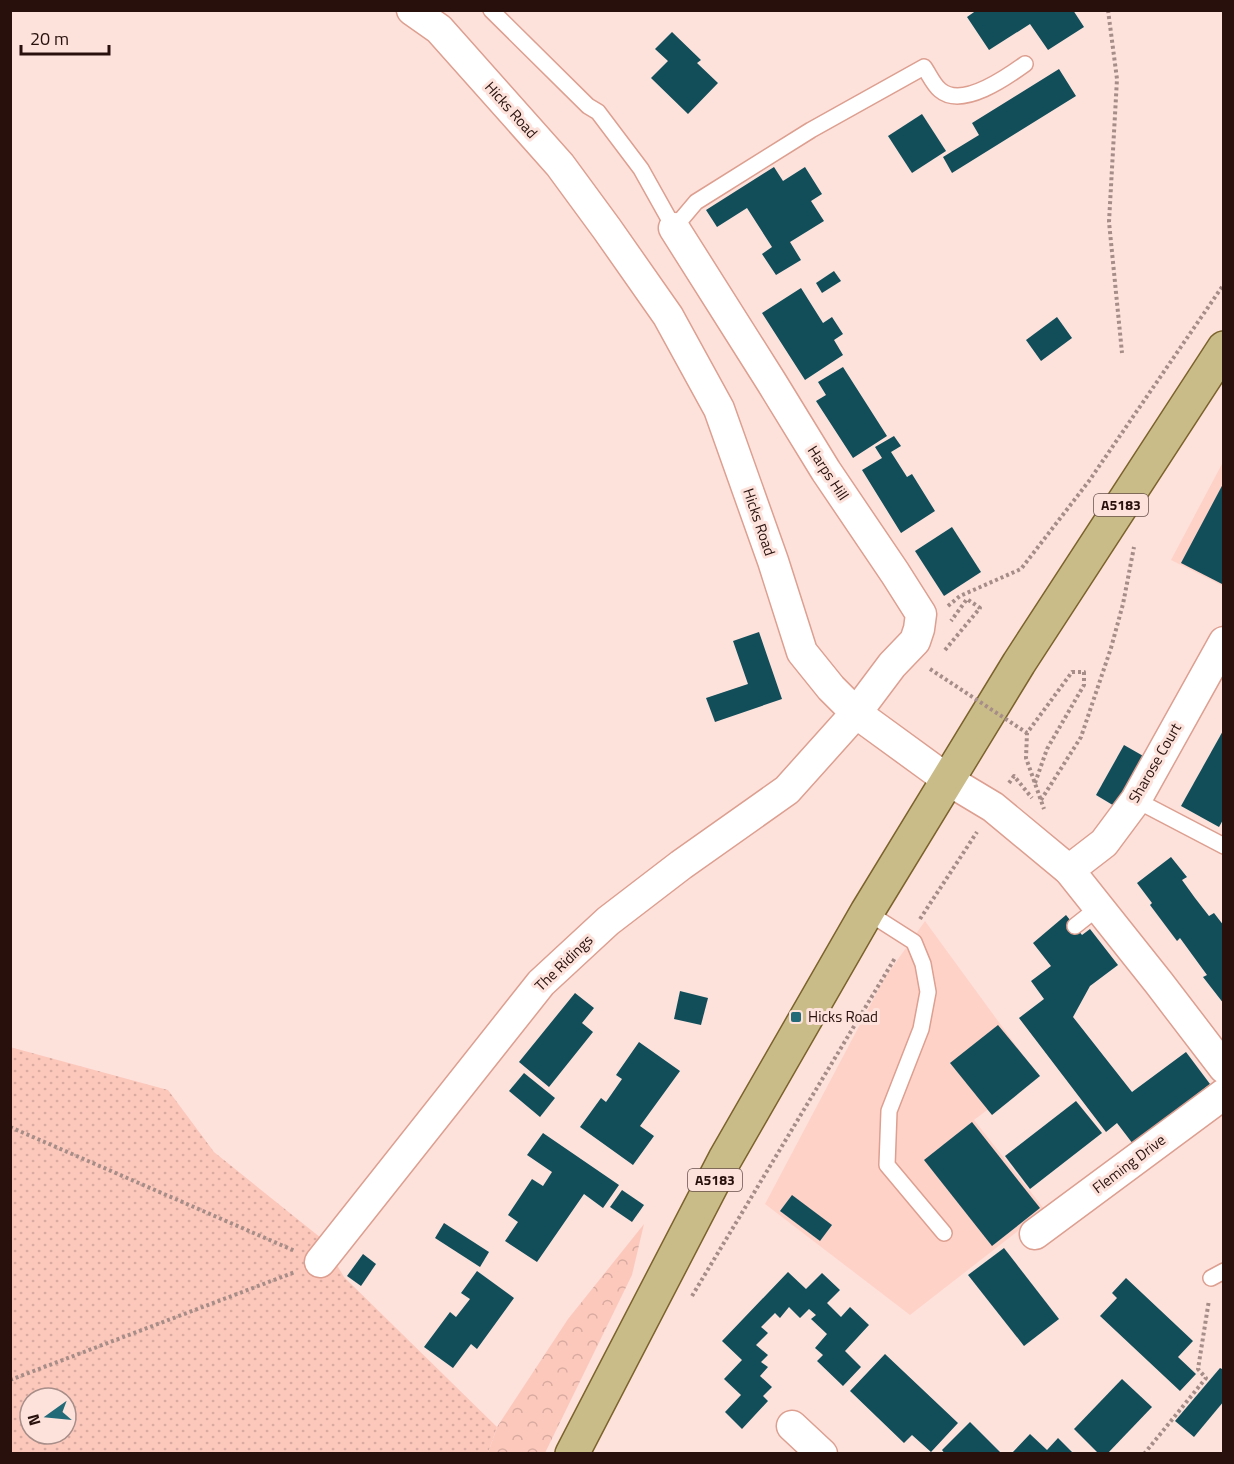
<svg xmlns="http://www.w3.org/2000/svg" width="1234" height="1464" font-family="'Titillium Web',sans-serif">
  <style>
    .built { fill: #ffd2c8 }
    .grass { fill: url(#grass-dots); fill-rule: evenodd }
    .forest { fill: url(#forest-crowns) }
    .building { fill: #114e5a }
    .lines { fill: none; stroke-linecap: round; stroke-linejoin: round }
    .service-casing { stroke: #dd9f90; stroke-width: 18 }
    .minor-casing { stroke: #dd9f90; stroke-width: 33 }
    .primary-casing { stroke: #7b632b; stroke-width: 36 }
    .path { stroke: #a68d87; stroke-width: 4; stroke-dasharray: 3 3; stroke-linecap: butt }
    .service { stroke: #fff; stroke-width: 15 }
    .minor { stroke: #fff; stroke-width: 30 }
    .primary { stroke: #cabc89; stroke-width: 33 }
    .path-bridge { stroke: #a68d87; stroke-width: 4; stroke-dasharray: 3 3; stroke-linecap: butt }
    .poi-dot { fill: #236a78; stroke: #fde2dc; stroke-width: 2 }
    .labels { text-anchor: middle; stroke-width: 6; stroke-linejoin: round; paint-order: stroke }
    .shield { fill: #fde2dc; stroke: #68504a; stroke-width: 1.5 }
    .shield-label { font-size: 14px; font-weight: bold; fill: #28110c }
    .street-label { font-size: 15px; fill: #28110c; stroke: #fde2dc }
    .poi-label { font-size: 15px; fill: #28110c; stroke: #fde2dc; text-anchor: start }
  </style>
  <defs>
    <pattern id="grass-dots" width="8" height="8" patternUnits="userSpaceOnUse" patternTransform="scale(1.5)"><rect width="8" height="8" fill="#fdc8bc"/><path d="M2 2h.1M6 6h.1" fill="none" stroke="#d9aba0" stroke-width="1.8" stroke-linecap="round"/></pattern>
    <pattern id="forest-crowns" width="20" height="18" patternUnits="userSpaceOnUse" patternTransform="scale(1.5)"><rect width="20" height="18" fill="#fdc8bc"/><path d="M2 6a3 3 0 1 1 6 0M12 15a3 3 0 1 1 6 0" fill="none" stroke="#d9aba0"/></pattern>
  </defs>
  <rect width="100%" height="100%" fill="#fde2dc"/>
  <g class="built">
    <path d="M1223 462V586L1171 560Z"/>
    <path d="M925 921 1036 1073 974 1120 1045 1210 910 1315 765 1204 884 979Z"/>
  </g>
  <path class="grass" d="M10 1047 168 1090 214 1152 321 1238 344 1277 497 1427 488 1453H11ZM30 1398H66V1434H30Z"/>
  <path class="forest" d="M644 1224 632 1275 545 1453H488L497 1427 568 1319Z"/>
  <g class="building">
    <path d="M977 10H1073L1084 27 1048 50 1030 24 989 50 967 17Z"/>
    <path d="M672 32 701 60 697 63 718 83 688 114 651 78 668 61 655 49Z"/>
    <path d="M1059 69 1076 96 952 173 943 157 979 135 972 123Z"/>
    <path d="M922 114 946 151 912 173 888 136Z"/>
    <path d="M774 167 783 181 805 167 822 194 811 201 824 221 790 242 801 260 776 275 762 254 772 247 747 208 717 227 706 210Z"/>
    <path d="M834 271 841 281 822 293 816 283Z"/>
    <path d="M801 288 823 323 832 317 843 334 834 340 843 355 805 380 762 313Z"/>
    <path d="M1057 317 1072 338 1041 361 1026 340Z"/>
    <path d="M843 367 887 436 853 458 816 401 826 395 818 382Z"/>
    <path d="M894 436 901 446 891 452 907 477 912 474 935 511 901 533 862 470 882 458 875 447Z"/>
    <path d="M1224 482V585L1181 563Z"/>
    <path d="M952 527 981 572 944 596 915 551Z"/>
    <path d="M759 632 782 699 715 722 706 698 748 684 733 641Z"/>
    <path d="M1224 729V818L1219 827 1181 806Z"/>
    <path d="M1124 745 1145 757 1116 807 1096 795Z"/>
    <path d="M1171 857 1187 877 1182 880 1195 898 1209 916 1214 913 1224 926V1004L1203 977 1207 975 1180 938 1177 941 1150 905 1152 903 1137 883Z"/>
    <path d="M1066 915 1082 935 1090 929 1118 965 1090 986 1073 1017 1132 1092 1186 1052 1210 1084 1133 1144 1117 1123 1106 1132 1019 1018 1044 999 1031 981 1051 966 1033 943Z"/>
    <path d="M680 991 708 998 701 1025 674 1019Z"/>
    <path d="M575 993 594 1008 582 1023 593 1032 549 1087 519 1062Z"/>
    <path d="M998 1025 1040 1076 992 1115 950 1063Z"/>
    <path d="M639 1042 680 1071 640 1126 654 1136 633 1165 580 1127 601 1098 606 1102 622 1079 616 1075Z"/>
    <path d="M524 1073 555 1098 540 1117 509 1091Z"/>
    <path d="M1076 1101 1102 1133 1030 1189 1005 1156Z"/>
    <path d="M972 1122 1040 1208 992 1246 924 1160Z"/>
    <path d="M543 1133 619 1185 603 1208 584 1194 537 1262 505 1241 518 1222 508 1215 532 1179 543 1186 552 1172 527 1155Z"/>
    <path d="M622 1190 644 1205 632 1222 610 1207Z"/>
    <path d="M792 1195 832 1225 820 1241 780 1211Z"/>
    <path d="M444 1223 489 1252 480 1267 435 1238Z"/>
    <path d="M1004 1248 1059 1319 1024 1346 968 1275Z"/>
    <path d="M363 1254 376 1264 361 1286 347 1276Z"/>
    <path d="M477 1271 514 1298 477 1349 471 1344 453 1368 424 1347 450 1312 456 1317 470 1299 461 1293Z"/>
    <path d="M788 1272 806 1289 822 1273 840 1290 827 1303 841 1317 850 1307 869 1325 845 1351 861 1367 843 1386 817 1361 823 1355 815 1348 827 1334 811 1319 816 1315 809 1309 800 1318 789 1307 780 1318 775 1313 761 1327 768 1333 756 1345 768 1355 761 1362 768 1367 760 1376 772 1387 763 1396 768 1401 742 1429 725 1412 741 1395 724 1379 742 1360 722 1341Z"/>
    <path d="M1126 1278 1193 1341 1178 1357 1196 1374 1180 1391 1100 1316 1117 1298 1112 1293Z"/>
    <path d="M885 1354 958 1423 931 1452 912 1435 904 1443 850 1391Z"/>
    <path d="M1220 1368 1224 1370V1401L1194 1437 1175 1421Z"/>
    <path d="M1122 1379 1152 1407 1107 1454H1099L1074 1429Z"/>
    <path d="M970 1422 1002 1454H945L942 1450Z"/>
    <path d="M1030 1434 1047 1450 1058 1438 1074 1454H1011Z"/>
  </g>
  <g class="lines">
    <g class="service-casing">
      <g id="service">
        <path d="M491 10 588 106 598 112 641 169 674 228 696 202 811 130 924 67C929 74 933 84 940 90 962 109 1007 77 1025 64"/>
        <path d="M1136 800 1224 846"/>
        <path d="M867 912 914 942 923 964 928 992 921 1029 889 1111 887 1165 944 1233"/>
        <path d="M1075 926 1099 907"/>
        <path d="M1211 1278 1224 1271"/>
      </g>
    </g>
    <g class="minor-casing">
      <g id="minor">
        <path d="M412 10 439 29 560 165 607 229 668 316 719 409 773 561 802 652 831 688 856 713 948 780 993 807 1069 870 1159 983 1224 1068"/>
        <path d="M1069 870 1104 843 1136 800 1224 642"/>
        <path d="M1035 1234 1224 1094"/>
        <path d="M320 1262 541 983 608 921 681 865 787 790 856 713 892 665 915 641 919 629 921 614 895 573 826 471 772 383 674 228"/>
        <path d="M792 1426 822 1454"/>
      </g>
    </g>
    <g class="primary-casing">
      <path id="primary" d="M572 1454 725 1159 867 912 1019 663 1224 348"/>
    </g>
    <g class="path">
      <path d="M1108 10 1117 79 1109 222 1122 353"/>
      <path d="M948 606 960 596 1021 569 1089 481 1224 284"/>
      <path d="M945 650 980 608 967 599 951 621"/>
      <path d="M1009 783 1014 776 1032 798"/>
      <path d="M1035 783 1047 749 1084 685V672H1072L1027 733 1026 758 1044 809"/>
      <path d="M1041 800 1081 737 1111 648 1123 604 1134 547"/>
      <path d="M920 919 977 832"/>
      <path d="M10 1127 295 1251"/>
      <path d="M692 1296 895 958"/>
      <path d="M10 1380 295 1272"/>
      <path d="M1144 1454 1206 1378 1198 1369 1209 1300"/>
    </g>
    <use href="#service" class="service"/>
    <use href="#minor" class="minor"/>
    <use href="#primary" class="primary"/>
    <path class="path-bridge" d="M930 669 1027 733"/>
  </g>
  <rect class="poi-dot" x="790" y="1011" width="12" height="12" rx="3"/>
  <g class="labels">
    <g class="shield">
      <rect x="1094" y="494" width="54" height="22" rx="4.5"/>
      <rect x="688" y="1169" width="54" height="22" rx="4.5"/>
    </g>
    <g class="shield-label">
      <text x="1121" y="510">A5183</text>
      <text x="715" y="1185">A5183</text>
    </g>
    <g class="street-label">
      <text transform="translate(511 110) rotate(48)" y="5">Hicks Road</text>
      <text transform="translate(828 473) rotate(57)" y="5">Harps Hill</text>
      <text transform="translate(759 522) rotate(71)" y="5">Hicks Road</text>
      <text transform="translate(1155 763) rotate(-60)" y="5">Sharose Court</text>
      <text transform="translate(564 963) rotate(-44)" y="5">The Ridings</text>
      <text transform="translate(1129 1164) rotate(-37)" y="5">Fleming Drive</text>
    </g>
    <g class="poi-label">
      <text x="808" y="1022">Hicks Road</text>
    </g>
  </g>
  <rect width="1234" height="1464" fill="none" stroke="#28110c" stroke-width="24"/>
  <g transform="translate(48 1416) rotate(255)"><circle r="28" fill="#fde2dc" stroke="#a88e89" stroke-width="1.5"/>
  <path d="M0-4.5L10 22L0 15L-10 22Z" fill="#236a78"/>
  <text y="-9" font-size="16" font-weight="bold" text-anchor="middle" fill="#28110c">N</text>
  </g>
  <path d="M21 45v9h88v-9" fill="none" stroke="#28110c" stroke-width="3"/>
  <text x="30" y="45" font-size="18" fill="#28110c" stroke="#fde2dc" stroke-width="4.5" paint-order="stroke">20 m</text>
</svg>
